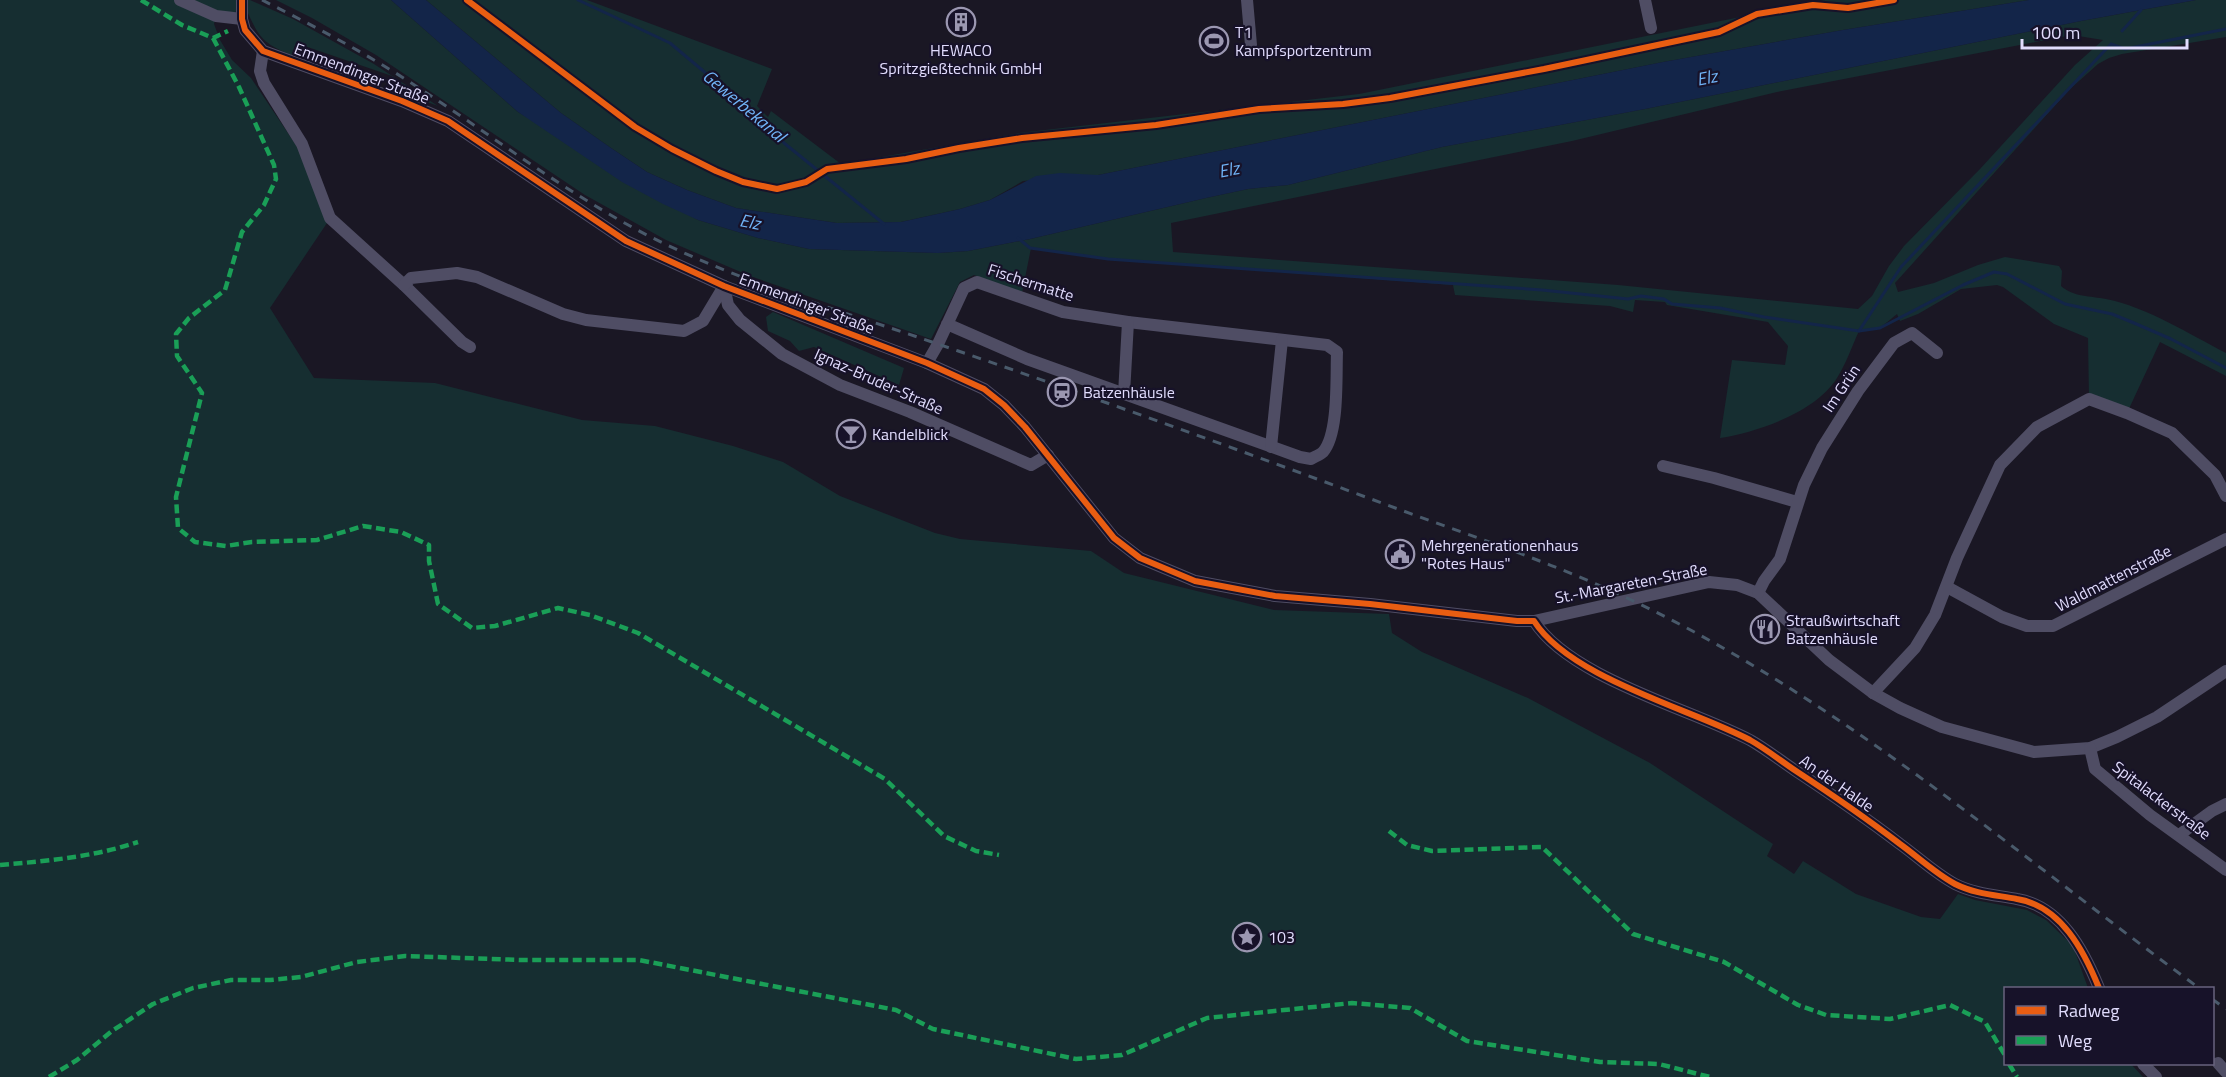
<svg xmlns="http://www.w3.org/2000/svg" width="2226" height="1077" font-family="'Titillium Web',sans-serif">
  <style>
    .green { fill: #162e31; fill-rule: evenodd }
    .water { fill: #132549 }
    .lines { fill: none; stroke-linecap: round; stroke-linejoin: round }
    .stream { stroke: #132549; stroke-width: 3 }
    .minor { stroke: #4f4d64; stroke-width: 12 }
    .rail { stroke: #495a6b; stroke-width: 3; stroke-dasharray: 9 8; stroke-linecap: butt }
    .quiet { stroke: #1a9f57; stroke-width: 4.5; stroke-dasharray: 9 4.5; stroke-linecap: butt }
    .cycleway-casing { stroke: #171229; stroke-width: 10 }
    .cycleway { stroke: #e95d12; stroke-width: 6 }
    .labels { text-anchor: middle; stroke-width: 4.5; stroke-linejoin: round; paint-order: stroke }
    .poi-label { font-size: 16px; fill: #e1dcfd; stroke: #171229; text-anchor: start }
    .street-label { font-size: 16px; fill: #e1dcfd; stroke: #171229 }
    .water-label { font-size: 18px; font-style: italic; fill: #70b3f7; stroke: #171229 }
  </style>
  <rect width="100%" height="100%" fill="#1a1724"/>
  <g class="green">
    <path d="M0 0H180L216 16 214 24 220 40 232 60 251 78 302 154 327 223 270 308 314 378 435 383 582 420 655 426 733 446 783 462 840 496 935 533 960 539 1091 551 1124 573 1274 610 1389 614 1392 633 1422 652 1528 698 1650 763 1773 844 1767 856 1794 874 1803 861 1856 894 1921 917 1940 919 1958 894 1975 900 2027 910 2046 920 2073 946 2088 988H2006V1064H2131L2143 1077H0Z"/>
    <path d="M193 0H250L293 19 374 64 438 106 403 93 392 76 296 43 292 55C264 44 259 38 247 11L220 13Z"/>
    <path d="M276 0H391L518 112 698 220 758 238 809 249 938 253 968 251 1030 239 1206 198 1248 189 1288 185 1442 147 1645 109 2081 21 2196 0H2226V37L2122 54 2109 58 2098 64 2069 90 1895 283 1898 292 1934 283 1978 265 2005 257 2059 266 2062 271 2061 286C2073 297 2091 296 2106 299 2149 308 2187 333 2226 353V376L2160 342 2127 413 2089 399 2088 338 2054 324 2003 287 1997 285 1961 289 1918 314 1900 321 1897 314 1880 328 1859 331C1852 346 1846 364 1837 378 1816 412 1758 432 1720 438L1732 360 1785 365 1788 346 1768 322 1667 305 1665 302 1635 300 1633 312 1610 306 1455 295 1453 285 1108 259 1031 248 1022 293 974 275 960 282 931 339 750 276 666 240 585 195 376 55 312 18ZM2072 35 2103 40 2075 65 1980 169 1904 246 1889 266 1872 296 1858 309 1618 285 1173 252 1171 223 1572 141 1777 92Z"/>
    <path d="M426 0H587L772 69 757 106 768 117 771 111 841 164 1019 133 1359 94 1825 0H2029L1843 30 1663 62 1098 175 1023 181 990 200 960 209 901 222 837 223 736 208 687 190 647 172 611 148 561 113Z"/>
    <path d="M773 312 904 368 899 385 814 347 799 351 790 341 768 331 766 317Z"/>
  </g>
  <path class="water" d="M391 0H426L561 113 611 148 647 172 687 190 736 208 837 223 901 222 960 209 990 200 1036 176 1060 173 1098 175 1663 62 1843 30 2029 0H2196L2081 21 1645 109 1442 147 1288 185 1248 189 1206 198 1030 239 968 251 938 253 809 249 758 238 698 220 663 204 622 182 518 112Z"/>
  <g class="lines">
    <g class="stream">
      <path d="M578 0 670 43 777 133 784 143 884 224"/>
      <path d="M2122 31 2141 10"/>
      <path d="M1018 238 1030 248 1108 259 1542 290 1628 299 1641 296 1664 299 1672 304 1720 308 1764 317 1859 331 1880 328 1963 285 1994 272 2007 274 2065 304 2112 314 2134 323 2171 339 2226 368"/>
      <path d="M1859 331 1901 267 2111 44 2125 49 2226 29"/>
    </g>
    <g class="minor">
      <path d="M180 0 216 16 242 19"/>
      <path d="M242 0V19L245 30 263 51 402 101 448 121 626 241 724 286 927 363 984 389 1004 405 1025 427 1114 538 1140 558 1195 581 1275 596 1370 604 1517 621H1534L1709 582 1737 585 1758 593 1829 660 1873 693 1900 708 1942 727 2034 752 2090 748 2117 737 2157 717 2226 671"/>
      <path d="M1247 0 1251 45"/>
      <path d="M1645 0 1651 28"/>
      <path d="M263 51 260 71 264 83 302 144 330 218 404 285 462 342 470 347"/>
      <path d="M404 285 411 278 457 273 477 277 563 314 586 320 684 331 703 321 724 286"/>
      <path d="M724 286 728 305 740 320 782 354 840 385 910 412 1031 465 1048 455"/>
      <path d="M927 363 938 344 964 288 977 282 1063 312 1128 322 1327 345 1337 352C1336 377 1339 434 1323 452 1320 455 1314 457 1311 459L1300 457 1027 359 947 324"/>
      <path d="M1124 394 1128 322"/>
      <path d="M1271 447 1282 340"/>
      <path d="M1663 466 1714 478 1797 502"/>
      <path d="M1947 587 2002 617 2027 626H2053L2226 539"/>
      <path d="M1758 593 1764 581 1780 559 1804 485 1822 448 1858 391 1894 343 1912 333 1937 353"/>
      <path d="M1534 621C1570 678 1691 709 1750 740 1766 749 1781 761 1796 771 1831 794 1866 818 1900 844 1918 857 1936 874 1955 884 1975 894 1996 895 2017 899 2061 906 2084 951 2099 988"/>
      <path d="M1873 693 1915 648 1935 615 1957 558 2000 465 2037 427 2089 399 2127 413 2172 433 2215 475 2226 496"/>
      <path d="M2090 748 2095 769 2150 815 2226 870"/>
      <path d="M2179 835 2212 811 2226 804"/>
      <path d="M2218 1063 2226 1072"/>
      <path d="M2143 1064 2156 1077"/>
    </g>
    <g class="rail">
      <path d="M262 0C318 28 373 57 425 92 504 144 581 204 667 245 753 286 845 312 935 343 1081 393 1226 445 1371 499 1456 531 1544 559 1627 598 1836 696 2014 852 2199 988"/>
      <path d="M2212 999 2226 1009"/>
    </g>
    <g class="quiet">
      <path d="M141 0 182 25 213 38 228 31"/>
      <path d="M213 38 239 87 274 165 276 179 264 205 242 232 225 290 189 318 176 334 177 356 202 393 176 497 178 528 195 542 226 546 252 542 317 540 363 526 401 532 429 545V561L438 604 472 628 495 626 558 608 590 615 638 633 885 779 944 836 976 851 999 855"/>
      <path d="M1389 831 1407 845 1432 851 1542 847 1633 934 1724 962 1798 1005 1826 1015 1890 1019 1950 1005 1985 1022 2006 1057"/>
      <path d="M0 865C47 861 93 857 138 842"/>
      <path d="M2009 1064 2017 1077"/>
      <path d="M49 1077 77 1060 112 1031 153 1004 193 988 231 980H270L301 977 357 962 405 956 522 960H639L896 1010 933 1029 1076 1059 1122 1055 1207 1018 1352 1003 1410 1008 1467 1041 1600 1062 1659 1064 1710 1077"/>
    </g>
    <g class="cycleway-casing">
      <g id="cycleway">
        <path d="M242 0V19L245 30 263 51 402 101 448 121 626 241 724 286 927 363 984 389 1004 405 1025 427 1114 538 1140 558 1195 581 1275 596 1370 604 1517 621H1534C1570 678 1691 709 1750 740 1766 749 1781 761 1796 771 1831 794 1866 818 1900 844 1918 857 1936 874 1955 884 1975 894 1996 895 2017 899 2061 906 2084 951 2099 988"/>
        <path d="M467 0 635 127 672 149 716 171 743 182 777 189 806 182 827 169 906 159 959 148 1022 138 1156 125 1259 109 1343 104 1390 98 1544 69 1719 32 1757 14 1813 5 1848 8 1894 0"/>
      </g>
    </g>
    <use href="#cycleway" class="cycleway"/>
  </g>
  <defs>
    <g id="building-ring" transform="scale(1.5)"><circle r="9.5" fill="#171229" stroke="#9b97b1" stroke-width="1.5"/><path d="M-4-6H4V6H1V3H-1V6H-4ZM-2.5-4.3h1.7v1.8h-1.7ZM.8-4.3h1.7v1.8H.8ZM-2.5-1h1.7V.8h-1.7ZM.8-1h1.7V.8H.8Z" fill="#9b97b1"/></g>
    <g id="stadium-ring" transform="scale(1.5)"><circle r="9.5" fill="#171229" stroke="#9b97b1" stroke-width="1.5"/><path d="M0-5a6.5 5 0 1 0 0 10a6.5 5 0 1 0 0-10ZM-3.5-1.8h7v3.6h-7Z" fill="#9b97b1"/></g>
    <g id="station-ring" transform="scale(1.5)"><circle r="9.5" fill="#171229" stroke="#9b97b1" stroke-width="1.5"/><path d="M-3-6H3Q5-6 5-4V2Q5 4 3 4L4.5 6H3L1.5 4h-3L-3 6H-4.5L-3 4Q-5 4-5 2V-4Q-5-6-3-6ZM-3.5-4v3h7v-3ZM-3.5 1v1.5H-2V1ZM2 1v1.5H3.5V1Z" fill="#9b97b1"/></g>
    <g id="bar-ring" transform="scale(1.5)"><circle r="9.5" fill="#171229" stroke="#9b97b1" stroke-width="1.5"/><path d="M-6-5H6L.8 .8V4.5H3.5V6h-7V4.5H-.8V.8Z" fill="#9b97b1"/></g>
    <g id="civic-ring" transform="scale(1.5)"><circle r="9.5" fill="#171229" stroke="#9b97b1" stroke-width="1.5"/><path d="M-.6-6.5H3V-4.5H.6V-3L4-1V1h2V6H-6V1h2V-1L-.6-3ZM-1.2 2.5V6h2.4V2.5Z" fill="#9b97b1"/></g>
    <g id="restaurant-ring" transform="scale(1.5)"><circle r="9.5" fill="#171229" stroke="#9b97b1" stroke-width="1.5"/><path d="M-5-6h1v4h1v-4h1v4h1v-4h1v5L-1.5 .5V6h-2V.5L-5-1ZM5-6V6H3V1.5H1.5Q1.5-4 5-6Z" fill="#9b97b1"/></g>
    <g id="sight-ring" transform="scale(1.5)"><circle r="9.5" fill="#171229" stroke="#9b97b1" stroke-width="1.5"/><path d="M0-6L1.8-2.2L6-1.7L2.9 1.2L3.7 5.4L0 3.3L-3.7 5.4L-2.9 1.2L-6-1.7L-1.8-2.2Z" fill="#9b97b1"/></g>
  </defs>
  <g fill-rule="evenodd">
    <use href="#building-ring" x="961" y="22"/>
    <use href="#stadium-ring" x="1214" y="41"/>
    <use href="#station-ring" x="1062" y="392"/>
    <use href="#bar-ring" x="851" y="434"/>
    <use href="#civic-ring" x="1400" y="554"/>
    <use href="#restaurant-ring" x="1765" y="629"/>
    <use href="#sight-ring" x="1247" y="937"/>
  </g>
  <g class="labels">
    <g class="poi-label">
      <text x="1235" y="38">T1<tspan x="1235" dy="18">Kampfsportzentrum</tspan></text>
      <text x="961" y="56" text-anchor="middle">HEWACO<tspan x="961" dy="18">Spritzgießtechnik GmbH</tspan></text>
      <text x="1083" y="398">Batzenhäusle</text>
      <text x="872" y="440">Kandelblick</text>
      <text x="1421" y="551">Mehrgenerationenhaus<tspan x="1421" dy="18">"Rotes Haus"</tspan></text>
      <text x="1786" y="626">Straußwirtschaft<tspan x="1786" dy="18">Batzenhäusle</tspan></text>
      <text x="1268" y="943">103</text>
    </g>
    <g class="street-label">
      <text transform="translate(362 73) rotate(21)" y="6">Emmendinger Straße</text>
      <text transform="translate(1031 282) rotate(18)" y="6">Fischermatte</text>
      <text transform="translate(807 303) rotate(21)" y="6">Emmendinger Straße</text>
      <text transform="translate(879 381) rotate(24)" y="6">Ignaz-Bruder-Straße</text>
      <text transform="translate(1841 388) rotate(-56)" y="6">Im Grün</text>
      <text transform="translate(2113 578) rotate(-27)" y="6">Waldmattenstraße</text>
      <text transform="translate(1631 583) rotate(-11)" y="6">St.-Margareten-Straße</text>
      <text transform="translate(1837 783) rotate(35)" y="6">An der Halde</text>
      <text transform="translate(2162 800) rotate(37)" y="6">Spitalackerstraße</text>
    </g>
    <g class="water-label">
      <text transform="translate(1707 78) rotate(-11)" y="6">Elz</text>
      <text transform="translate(744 106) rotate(40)" y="6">Gewerbekanal</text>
      <text transform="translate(1229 170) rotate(-11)" y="6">Elz</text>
      <text transform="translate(750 222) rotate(11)" y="6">Elz</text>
    </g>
  </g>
  <rect x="2004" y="987" width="210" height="78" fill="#171229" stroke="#68637e" stroke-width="1.5"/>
  <rect x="2016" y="1006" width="30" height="9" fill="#e95d12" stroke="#68637e" stroke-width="1.5"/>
  <text x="2058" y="1017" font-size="18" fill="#e1dcfd">Radweg</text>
  <rect x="2016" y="1036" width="30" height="9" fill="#1a9f57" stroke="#68637e" stroke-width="1.5"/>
  <text x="2058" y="1047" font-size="18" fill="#e1dcfd">Weg</text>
  <path d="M2022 39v9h165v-9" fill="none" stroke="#e1dcfd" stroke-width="3"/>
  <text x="2031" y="39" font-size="18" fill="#e1dcfd" stroke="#171229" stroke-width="4.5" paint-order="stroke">100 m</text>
</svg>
